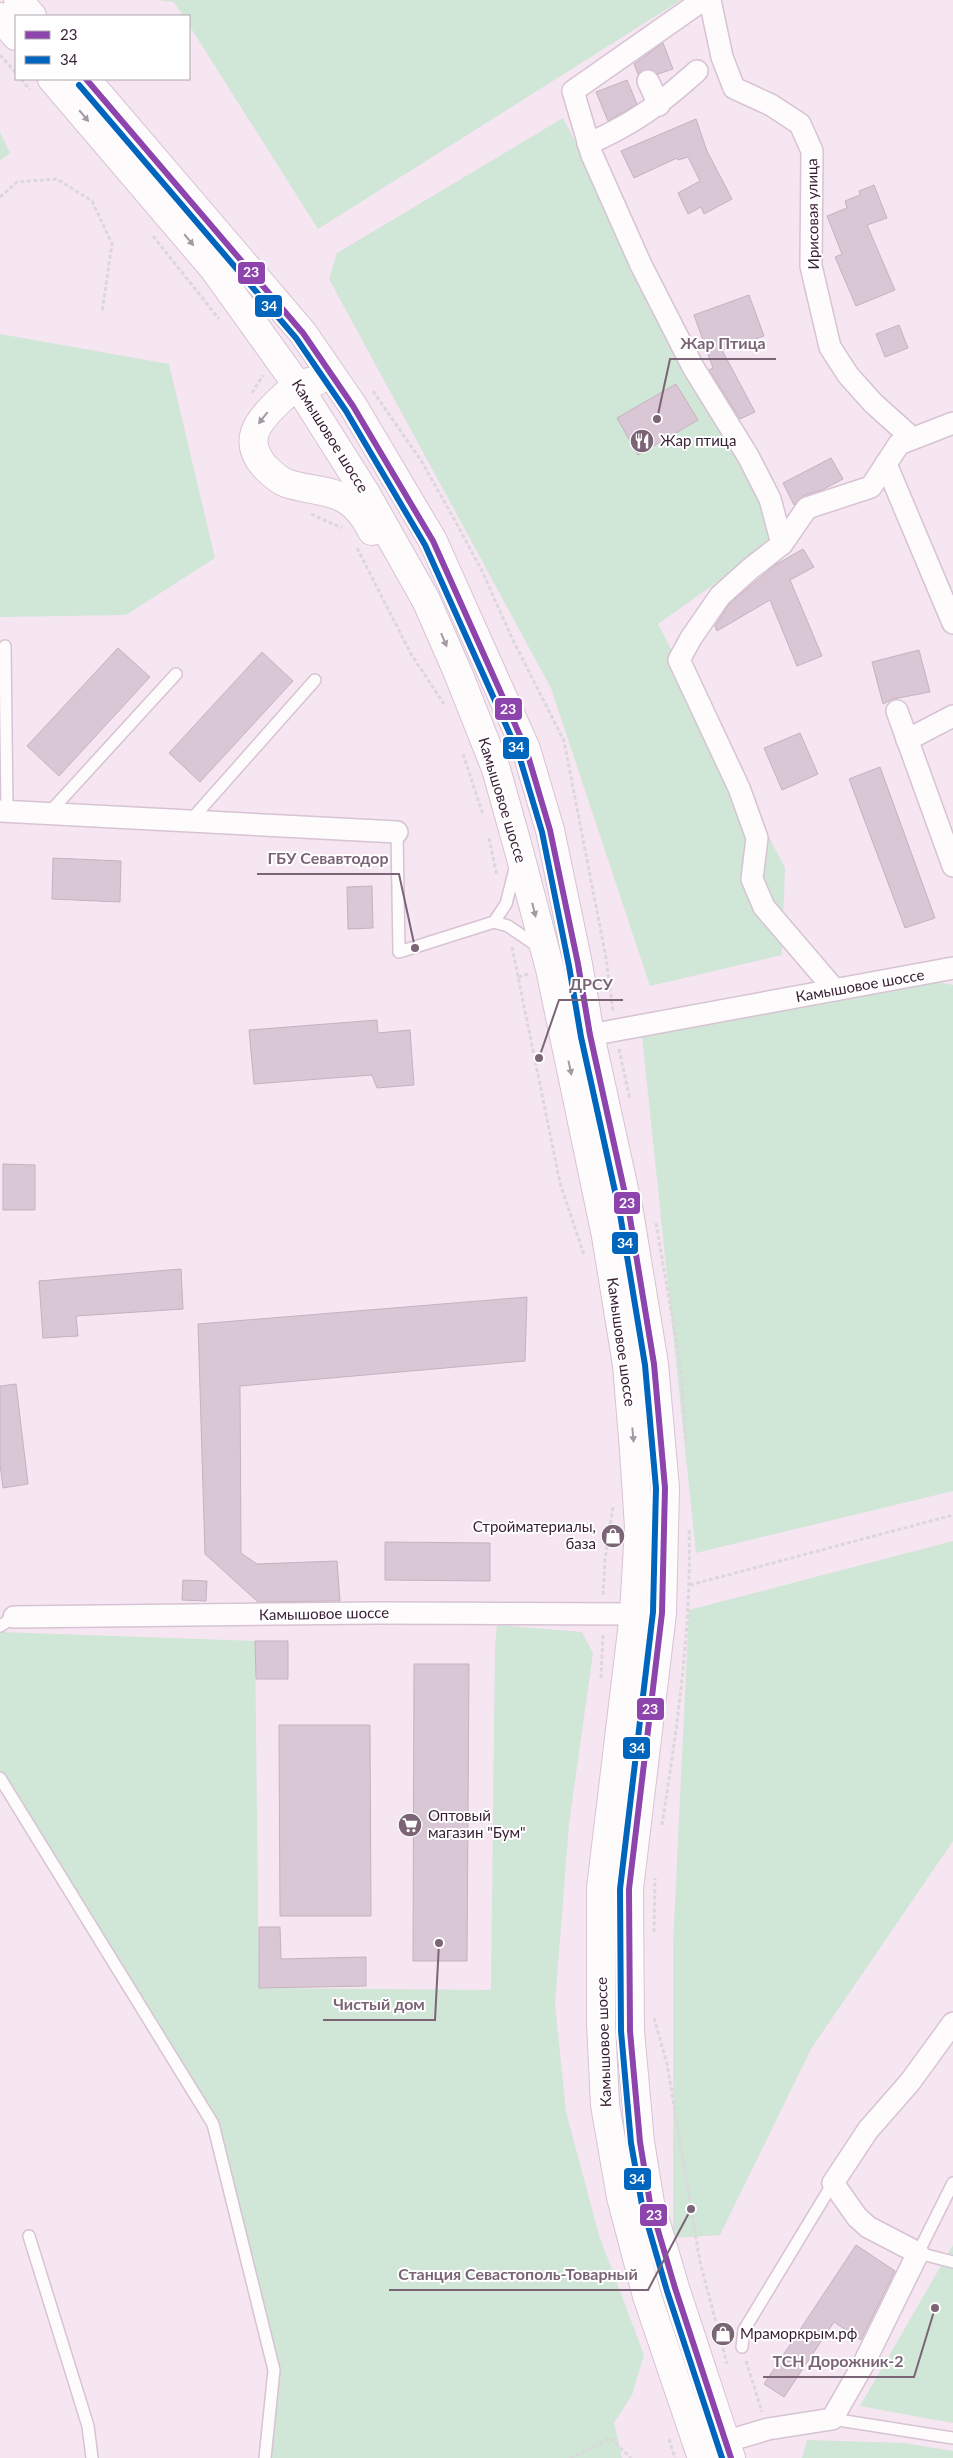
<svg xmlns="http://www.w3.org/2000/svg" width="953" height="2458" font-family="Lato,sans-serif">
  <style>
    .green { fill: #d0e6d7 }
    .building { fill: #dac7d6; stroke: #c5b2c1 }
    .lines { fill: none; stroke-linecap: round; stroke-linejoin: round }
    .lane-casing { stroke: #d7c3d3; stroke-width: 14 }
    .street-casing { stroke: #d7c3d3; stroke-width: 24 }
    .primary-casing { stroke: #d7c3d3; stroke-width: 30 }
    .path { stroke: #dcd7db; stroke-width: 3; stroke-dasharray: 4 2.5; stroke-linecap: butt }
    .lane { stroke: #fefbfd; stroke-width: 11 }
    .street { stroke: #fefbfd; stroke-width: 21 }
    .primary { stroke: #fefbfd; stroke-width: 28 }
    .bus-1-casing { stroke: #fff; stroke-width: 10 }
    .bus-2-casing { stroke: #fff; stroke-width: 10 }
    .bus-1 { stroke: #8e44ad; stroke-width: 6 }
    .bus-2 { stroke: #0065bd; stroke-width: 6 }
    .oneway { fill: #a498a2 }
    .labels { text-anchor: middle; stroke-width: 4; stroke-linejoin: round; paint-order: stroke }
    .street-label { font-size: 15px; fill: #371e32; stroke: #fff }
    .poi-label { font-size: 15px; fill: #371e32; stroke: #fff; text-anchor: start }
    .leader { fill: none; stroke: #7a6475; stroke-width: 2 }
    .callout-dot { fill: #7a6475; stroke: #fff; stroke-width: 2 }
    .callout-label { font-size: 16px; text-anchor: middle; font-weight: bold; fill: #7a6475; stroke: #fff; stroke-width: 4; stroke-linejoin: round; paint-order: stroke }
    .line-badge { stroke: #fff; stroke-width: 2 }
    .badge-label { font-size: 14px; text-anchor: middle; font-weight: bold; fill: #fff }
  </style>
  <rect width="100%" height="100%" fill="#f5e6f2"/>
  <g class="green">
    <path d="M157 0H681L318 229 189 25V16H183L174 2Z"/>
    <path d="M563 118 781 537 658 624 785 868 782 955 650 986 551 688 329 279 337 253Z"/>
    <path d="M0 132 10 153 0 161Z"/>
    <path d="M0 334 169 364 215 558 126 615 0 617Z"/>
    <path d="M932 981 953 985V1491L696 1553 642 1036Z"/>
    <path d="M953 1541V1841L811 2049 720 2235 673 2238V1945L689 1610Z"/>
    <path d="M497 1625 582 1632 593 1653 569 1824 555 2004 566 2112 599 2235 644 2355 632 2395 614 2423 622 2458H265L274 2370 213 2124 0 1778V1632L255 1641 259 1988 491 1990 495 1645Z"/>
    <path d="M953 2245V2423L860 2406Z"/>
    <path d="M807 2440 904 2443 953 2451V2458H802Z"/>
  </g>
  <g class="building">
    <path d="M663 43 673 69 658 74 649 69 638 74 634 64Z"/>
    <path d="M627 80 637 104 608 121 596 92Z"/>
    <path d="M696 119 707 151 732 199 704 214 701 207 688 214 678 193 700 181 688 157 678 160 677 158 634 178 621 151Z"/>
    <path d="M874 185 887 218 867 225 895 290 856 306 835 257 842 254 827 216 847 208 845 201 860 195 859 191Z"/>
    <path d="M749 295 764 336 722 350 755 412 740 419 709 370 713 368 694 315Z"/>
    <path d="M899 325 908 348 885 357 876 334Z"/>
    <path d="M676 384 698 420 638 455 617 418Z"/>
    <path d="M831 458 843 479 822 490 803 496 794 505 783 483Z"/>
    <path d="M803 549 814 567 790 580 822 656 797 666 770 600 717 631 715 626 729 604 775 565Z"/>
    <path d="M118 648 150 677 59 776 27 746Z"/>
    <path d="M919 650 930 692 893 699 883 704 872 662Z"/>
    <path d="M262 652 293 681 200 782 169 753Z"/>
    <path d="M800 733 818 774 782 790 764 748Z"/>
    <path d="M880 767 935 918 905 928 849 779Z"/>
    <path d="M53 858 121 861 120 902 52 899Z"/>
    <path d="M372 886 373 928 348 929 347 887Z"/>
    <path d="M377 1020 378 1033 410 1030 414 1085 377 1088 372 1075 254 1084 249 1030Z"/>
    <path d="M3 1164 35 1165V1210H3Z"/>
    <path d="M181 1269 183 1309 76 1316 78 1336 43 1338 39 1281Z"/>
    <path d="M527 1297 525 1361 240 1386 241 1553 257 1564 337 1561 340 1601 258 1602 205 1554 198 1324Z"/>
    <path d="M16 1384 28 1484 3 1488 0 1464V1386Z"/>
    <path d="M385 1542 490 1543V1581L385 1580Z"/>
    <path d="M183 1580 207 1581 206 1601 182 1600Z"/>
    <path d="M255 1641H288V1679H256Z"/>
    <path d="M414 1664H469L467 1961H413Z"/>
    <path d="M279 1725H370L371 1916H280Z"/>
    <path d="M259 1927H280L281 1959 366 1957V1986L259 1988Z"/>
    <path d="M856 2245 895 2271 861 2340 834 2322 784 2397 764 2384Z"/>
  </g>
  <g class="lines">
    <g class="lane-casing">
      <g id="lane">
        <path d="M5 646 7 811"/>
        <path d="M48 814 176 674"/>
        <path d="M191 820 315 680"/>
        <path d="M397 832 399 952 494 922 508 926 540 948"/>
        <path d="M494 922 506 904 516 865"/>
        <path d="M0 1626 14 1617"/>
        <path d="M0 1778 213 2124 274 2370 265 2458"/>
        <path d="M953 2183 918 2253 953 2262"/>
        <path d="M29 2236 88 2426 92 2458"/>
        <path d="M742 2347 744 2330 833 2183"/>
        <path d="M832 2419 953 2438"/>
      </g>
    </g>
    <g class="street-casing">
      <g id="street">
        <path d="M703 0 573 91 592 155 641 265 693 367 748 456 770 499 782 544"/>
        <path d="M710 0 722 57 734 88 771 105 800 124 812 151 811 266 830 347 848 375 873 403 912 438"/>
        <path d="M648 81 659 105"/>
        <path d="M588 144C635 123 659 105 697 71"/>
        <path d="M886 464 953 623"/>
        <path d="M897 711 953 866"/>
        <path d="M907 740 953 716"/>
        <path d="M0 811 397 832"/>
        <path d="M835 990 764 907 752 879 757 838 739 788 679 660 691 638 720 596 750 569 782 544 807 508 871 487 899 444 953 423"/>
        <path d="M590 1035 953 968"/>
        <path d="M14 1617 376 1613 634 1614"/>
        <path d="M724 2442 768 2429 832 2419 864 2363 918 2253 868 2227 857 2217 833 2183 868 2130 910 2082 953 2023"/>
      </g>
    </g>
    <g class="primary-casing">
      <g id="primary">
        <path d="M18 0 32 16"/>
        <path d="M0 17 16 36"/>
        <path d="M52 79 214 269 298 386 365 492 426 600 458 673 496 769 519 851 550 969 606 1236 627 1365 634 1450 639 1527 634 1614 601 1888V2023L605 2105 621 2197 647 2296 702 2458"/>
        <path d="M86 79 303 333 353 406 433 541 526 749 550 830 578 964 590 1035 629 1212 654 1364 665 1488 662 1613 629 1889 630 2031 640 2142 650 2203 675 2288 731 2458"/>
        <path d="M317 381C301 381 288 392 278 402 257 422 242 441 265 467 271 473 278 480 286 483 305 490 328 489 345 499 358 507 365 518 372 531"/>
      </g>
    </g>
    <g class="path">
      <path d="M0 55 16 73"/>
      <path d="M21 79 30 90"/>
      <path d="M0 197 17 182 57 179 92 201 112 244 102 312"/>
      <path d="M153 236 219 319"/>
      <path d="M373 391 422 462 458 526 482 571 512 638 564 741 606 958 613 1011"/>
      <path d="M252 393 263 375"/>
      <path d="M311 514 342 528"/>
      <path d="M357 548 411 654 444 704"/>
      <path d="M463 754 483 815"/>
      <path d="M489 838 497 876"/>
      <path d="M512 947 560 1183 584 1255"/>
      <path d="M518 977 529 974"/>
      <path d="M619 1049 630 1100"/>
      <path d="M656 1223 681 1368 686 1442"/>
      <path d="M690 1585 953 1515"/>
      <path d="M603 1595 605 1559 613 1507"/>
      <path d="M601 1678 603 1634"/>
      <path d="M662 1825C677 1727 692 1627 689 1528"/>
      <path d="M654 1932 655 1878"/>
      <path d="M654 2018 667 2064 700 2262 727 2364"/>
      <path d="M746 2361 762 2412"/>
      <path d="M669 2439 675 2458"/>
      <path d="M570 2458 610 2438 631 2458"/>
    </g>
    <use href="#lane" class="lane"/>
    <use href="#street" class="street"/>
    <use href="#primary" class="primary"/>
    <g class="bus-1-casing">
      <path id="bus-1" d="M86 79 303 333 353 406 433 541 526 749 550 830 578 964 590 1035 629 1212 654 1364 665 1488 662 1613 629 1889 630 2031 640 2142 650 2203 675 2288 731 2458"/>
    </g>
    <g class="bus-2-casing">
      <path id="bus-2" d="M79 85 296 338 346 411 425 545 518 752 542 832 569 966 581 1037 620 1214 645 1365 656 1488 653 1612 620 1889 621 2031 631 2143 642 2205 667 2291 722 2458"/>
    </g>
    <use href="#bus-1" class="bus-1"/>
    <use href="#bus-2" class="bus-2"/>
  </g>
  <defs><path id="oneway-solid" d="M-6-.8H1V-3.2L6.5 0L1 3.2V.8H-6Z" transform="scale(1.25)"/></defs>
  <g class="oneway">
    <use href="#oneway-solid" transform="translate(84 116) rotate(50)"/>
    <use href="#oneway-solid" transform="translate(189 240) rotate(50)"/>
    <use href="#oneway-solid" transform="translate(263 418) rotate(128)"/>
    <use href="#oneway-solid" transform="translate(444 640) rotate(67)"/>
    <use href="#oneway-solid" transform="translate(534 910) rotate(76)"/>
    <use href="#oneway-solid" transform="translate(570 1068) rotate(78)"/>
    <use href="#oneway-solid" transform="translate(633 1435) rotate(85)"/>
  </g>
  <defs>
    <g id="restaurant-disc" transform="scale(1.25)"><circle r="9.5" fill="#7a6475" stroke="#fff"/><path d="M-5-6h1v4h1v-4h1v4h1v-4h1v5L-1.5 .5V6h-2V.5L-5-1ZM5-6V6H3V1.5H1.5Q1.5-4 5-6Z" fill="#fff"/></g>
    <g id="shop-disc" transform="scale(1.25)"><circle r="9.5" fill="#7a6475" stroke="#fff"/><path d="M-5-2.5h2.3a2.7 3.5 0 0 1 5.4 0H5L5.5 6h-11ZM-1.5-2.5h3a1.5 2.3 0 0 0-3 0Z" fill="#fff"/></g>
    <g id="supermarket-disc" transform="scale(1.25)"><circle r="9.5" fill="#7a6475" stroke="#fff"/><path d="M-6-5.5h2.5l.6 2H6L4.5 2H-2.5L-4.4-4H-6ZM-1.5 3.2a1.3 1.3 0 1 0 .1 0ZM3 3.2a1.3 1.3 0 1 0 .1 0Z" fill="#fff"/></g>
  </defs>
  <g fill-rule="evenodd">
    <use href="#restaurant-disc" x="642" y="441"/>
    <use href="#shop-disc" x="613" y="1536"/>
    <use href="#supermarket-disc" x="410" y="1825"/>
    <use href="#shop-disc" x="723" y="2334"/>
  </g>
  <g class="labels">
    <g class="street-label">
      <text transform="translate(813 214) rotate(-91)" y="5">Ирисовая улица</text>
      <text transform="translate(330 436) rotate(58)" y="5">Камышовое шоссе</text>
      <text transform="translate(502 800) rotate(73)" y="5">Камышовое шоссе</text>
      <text transform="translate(860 986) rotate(-10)" y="5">Камышовое шоссе</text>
      <text transform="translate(621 1342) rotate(82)" y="5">Камышовое шоссе</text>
      <text transform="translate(324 1614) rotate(-1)" y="5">Камышовое шоссе</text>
      <text transform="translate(604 2042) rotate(-92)" y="5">Камышовое шоссе</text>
    </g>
    <g class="poi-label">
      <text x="660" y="446">Жар птица</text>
      <text x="596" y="1532" text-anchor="end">Стройматериалы,<tspan x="596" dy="17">база</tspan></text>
      <text x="428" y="1821">Оптовый<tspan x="428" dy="17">магазин "Бум"</tspan></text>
      <text x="740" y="2339">Мраморкрым.рф</text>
    </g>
  </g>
  <path class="leader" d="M657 419L670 359H776M415 948L399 874H257M539 1058L559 1000H623M439 1943L435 2020H323M691 2209L648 2290H389M935 2308L914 2377H763"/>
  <g class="callout-dot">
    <circle cx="657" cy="419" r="5"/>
    <circle cx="415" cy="948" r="5"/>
    <circle cx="539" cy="1058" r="5"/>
    <circle cx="439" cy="1943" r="5"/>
    <circle cx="691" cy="2209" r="5"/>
    <circle cx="935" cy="2308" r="5"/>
  </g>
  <g class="callout-label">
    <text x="723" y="349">Жар Птица</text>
    <text x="328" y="864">ГБУ Севавтодор</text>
    <text x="591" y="990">ДРСУ</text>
    <text x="379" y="2010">Чистый дом</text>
    <text x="518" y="2280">Станция Севастополь-Товарный</text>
    <text x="838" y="2367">ТСН Дорожник-2</text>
  </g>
  <g class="line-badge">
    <rect x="237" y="261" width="29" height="24" rx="5" fill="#8e44ad"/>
    <rect x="254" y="294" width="29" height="24" rx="5" fill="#0065bd"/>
    <rect x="494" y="697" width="29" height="24" rx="5" fill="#8e44ad"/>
    <rect x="502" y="736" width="28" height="24" rx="5" fill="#0065bd"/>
    <rect x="613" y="1191" width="28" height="24" rx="5" fill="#8e44ad"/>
    <rect x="611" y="1231" width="28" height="24" rx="5" fill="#0065bd"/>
    <rect x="636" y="1697" width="29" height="24" rx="5" fill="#8e44ad"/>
    <rect x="622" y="1736" width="29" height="24" rx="5" fill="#0065bd"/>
    <rect x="623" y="2167" width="29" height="24" rx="5" fill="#0065bd"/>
    <rect x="639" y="2203" width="29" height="24" rx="5" fill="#8e44ad"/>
  </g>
  <g class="badge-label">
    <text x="251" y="277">23</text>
    <text x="269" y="311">34</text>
    <text x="508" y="714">23</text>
    <text x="516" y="752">34</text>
    <text x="627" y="1208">23</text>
    <text x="625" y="1248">34</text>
    <text x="650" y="1714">23</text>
    <text x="637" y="1753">34</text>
    <text x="637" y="2184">34</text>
    <text x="654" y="2220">23</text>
  </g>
  <rect x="15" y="15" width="175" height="65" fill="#ffffff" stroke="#afa5ad"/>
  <rect x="25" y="31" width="25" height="8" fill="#8e44ad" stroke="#afa5ad"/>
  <text x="60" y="40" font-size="15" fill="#371e32">23</text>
  <rect x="25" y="56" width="25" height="8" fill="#0065bd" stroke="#afa5ad"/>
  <text x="60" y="65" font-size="15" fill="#371e32">34</text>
</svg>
